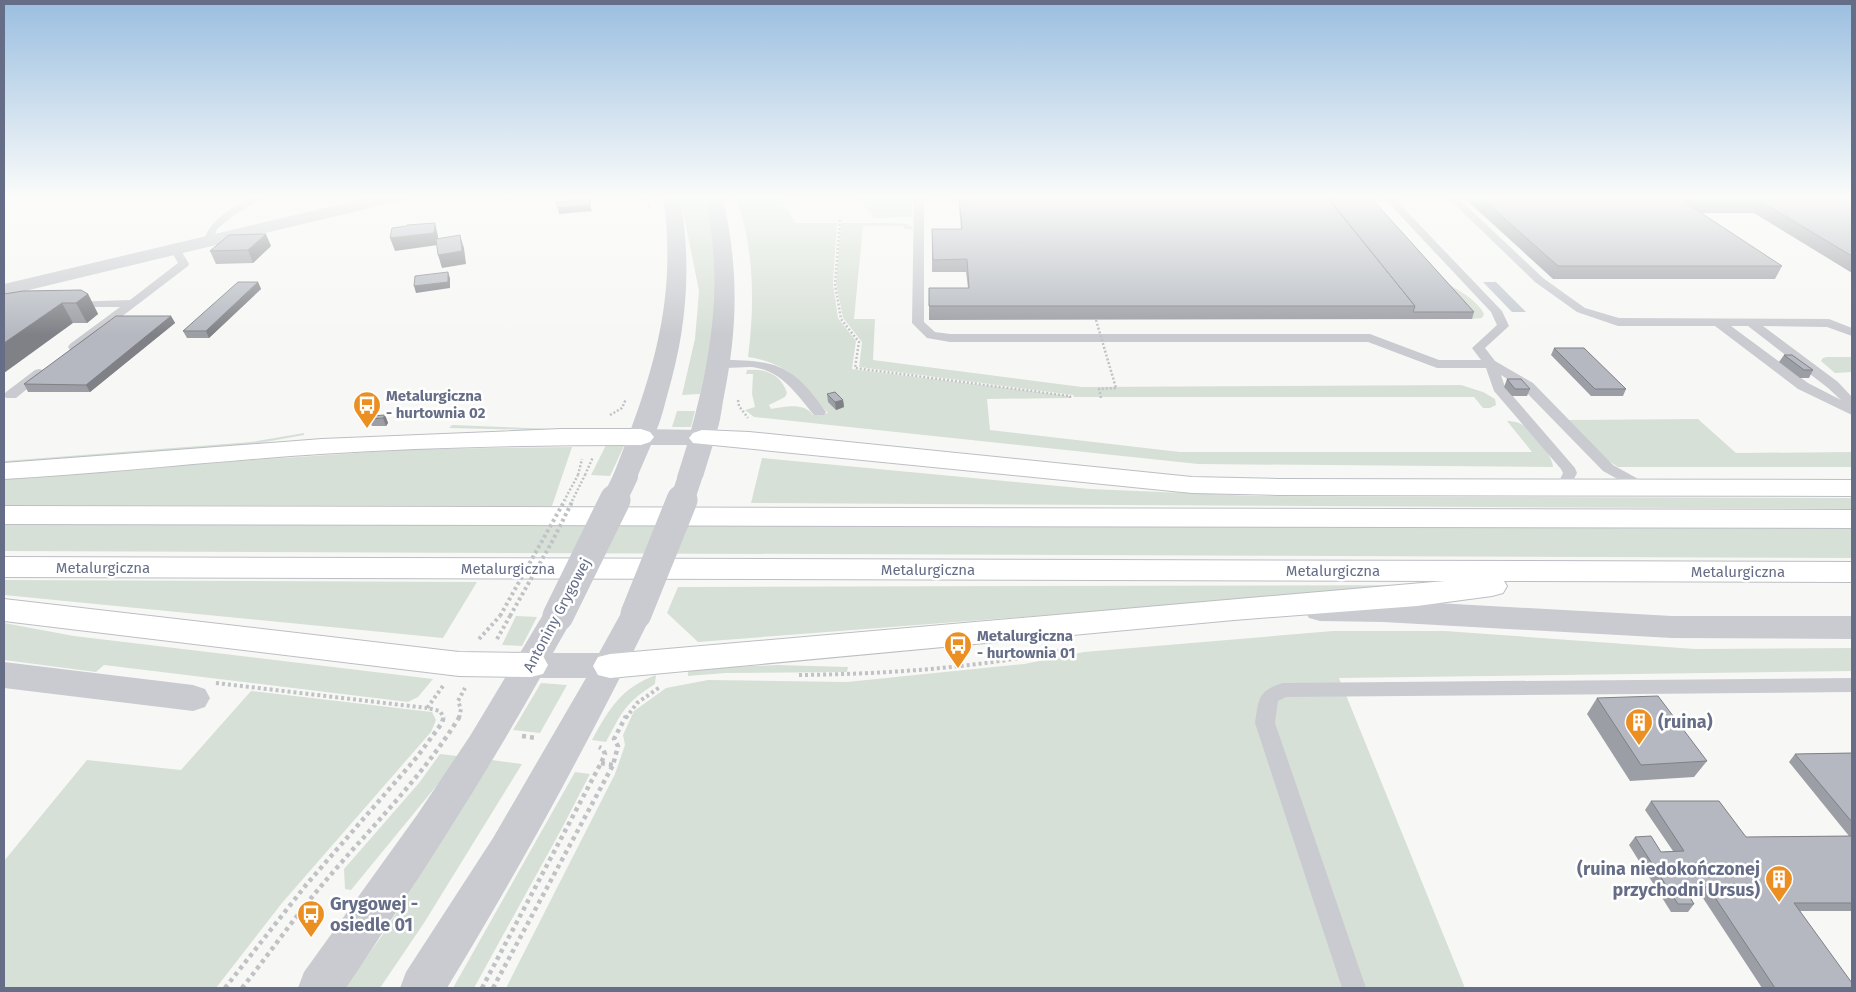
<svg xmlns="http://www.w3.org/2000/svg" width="1856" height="992" font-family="'Fira Sans',sans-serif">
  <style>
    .green { fill: #d7e0d6 }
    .water { fill: #c6ccd3 }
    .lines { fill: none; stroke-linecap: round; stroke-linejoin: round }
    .secondary-casing { stroke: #bcbec4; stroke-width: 2 }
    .path-far2 { stroke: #c1c2c5; stroke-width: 2.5; stroke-dasharray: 2 2; stroke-linecap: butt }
    .path-far1 { stroke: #c1c2c5; stroke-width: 4; stroke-dasharray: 3 3; stroke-linecap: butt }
    .path { stroke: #c1c2c5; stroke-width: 4.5; stroke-dasharray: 4 4; stroke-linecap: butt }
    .service { fill: #cacbd0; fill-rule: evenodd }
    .minor { fill: #cacbd0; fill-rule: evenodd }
    .tertiary { fill: #cacbd0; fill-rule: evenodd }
    .secondary { fill: #fff; fill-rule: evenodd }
    .path-bridge-far1 { stroke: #c1c2c5; stroke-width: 2.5; stroke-dasharray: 2 2; stroke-linecap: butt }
    .path-bridge { stroke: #c1c2c5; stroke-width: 4; stroke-dasharray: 3 3; stroke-linecap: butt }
    .tertiary-bridge-far1 { stroke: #cacbd0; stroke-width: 24 }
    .tertiary-bridge { stroke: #cacbd0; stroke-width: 31 }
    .wall { fill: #9c9ea5 }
    .shaded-wall { fill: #7f8186 }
    .building { fill: #b5b8c0; stroke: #7f8186 }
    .labels { text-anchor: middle; stroke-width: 5; stroke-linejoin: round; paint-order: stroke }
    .poi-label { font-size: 15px; font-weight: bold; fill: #666e87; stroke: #fff; text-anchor: start }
    .street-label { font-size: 15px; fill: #666e87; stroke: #fff }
    .near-poi-label { font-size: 18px; font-weight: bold; fill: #666e87; stroke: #fff; text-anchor: start }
  </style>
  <rect width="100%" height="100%" fill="#f7f8f5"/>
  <g class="green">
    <path d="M680 196H704L713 226 717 261 712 341 700 394 682 395 695 339 699 291Z"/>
    <path d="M736 196H779L795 223H837L833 283 838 318 856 341 852 369 1068 396 1069 398 987 399 990 430 1180 452H1532L1507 421C1514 421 1521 423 1526 427 1535 433 1553 457 1553 467L1198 464 754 417 745 410 755 407 752 394 753 374H746L747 370C765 368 781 374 787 393L785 397 769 405 771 409C784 407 804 402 813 415L828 413C800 383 792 364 748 357 755 303 754 248 736 196Z"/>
    <path d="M857 196H912V216L907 217 874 218Z"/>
    <path d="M841 223H902L913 227 912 229H904V226H863L854 319H875L873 360 1082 387 1461 385 1483 392 1495 399 1496 405 1490 408H1483L1474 397H1074L1073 395 859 367 862 342 843 318 836 283Z"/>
    <path d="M1433 276C1449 285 1476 297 1484 314L1482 318 1472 319Z"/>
    <path d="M1827 357H1852V372L1835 373 1821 361 1823 358Z"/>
    <path d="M677 411H695L691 427H672Z"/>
    <path d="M1698 419 1736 453 1852 452V467H1618L1607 460 1567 420Z"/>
    <path d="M452 425 555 429 582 428 580 431 449 428Z"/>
    <path d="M304 433V435L249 445 4 463V461L251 442Z"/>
    <path d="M606 445 624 446 610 476 591 475Z"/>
    <path d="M572 447 552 506 4 505V477L415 449Z"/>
    <path d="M762 458 1090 489 1256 496 1852 498V509L751 503Z"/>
    <path d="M4 524 1852 527V558L4 551Z"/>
    <path d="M4 580 477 582 443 638 4 595Z"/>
    <path d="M1437 585 698 642 667 613 678 587Z"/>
    <path d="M516 616 537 617 522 646 502 645Z"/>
    <path d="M4 623 74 636 433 679 418 697 408 702 104 665 96 672 4 660Z"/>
    <path d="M1333 631H1445L1695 649 1852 648V671L1339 678 1465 988H506L615 774 625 745 623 735 634 711 666 688 708 680 847 682 1024 664 1084 652Z"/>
    <path d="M777 665 848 667 847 672 726 673 688 676V669Z"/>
    <path d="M656 675 655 684C625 703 622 712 606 742L592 740C609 709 621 688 656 675Z"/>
    <path d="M541 683 567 685 540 733 513 730Z"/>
    <path d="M251 691 432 712 436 720 431 732 282 903 216 988H4V861L87 760 181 770Z"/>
    <path d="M440 754 457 756 442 779 351 890 345 889 344 869 419 783Z"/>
    <path d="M492 760 522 764 424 923 380 988H344L383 934Z"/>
    <path d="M575 772 590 774 561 830 474 988H453Z"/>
  </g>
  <path class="water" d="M1483 282H1496L1526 312H1512Z"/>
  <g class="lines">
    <g class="secondary-casing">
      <g id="secondary">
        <path d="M561 429H641L650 432 654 437 650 442 641 445C534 445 427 447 320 454 215 461 109 473 4 479V463L322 439Z"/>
        <path d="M702 430 749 432 1192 477 1278 479 1852 480V496L1278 495 1192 493 693 443 689 438 693 433Z"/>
        <path d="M4 506 1852 510V528L4 524Z"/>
        <path d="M4 557 1852 562V582L1504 581 1507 586 1503 593 1492 596 1417 606 1234 620 610 678 598 675 593 666 598 657 610 654 1445 581 4 577Z"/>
        <path d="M4 599 459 652 531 653 543 656 548 665 543 674 531 677 459 676 4 621Z"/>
      </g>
    </g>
    <g class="path-far2">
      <path d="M641 196 651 209"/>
      <path d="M840 220 835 284 841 319 859 342 855 368 1070 396V398"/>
      <path d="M1101 398 1099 389 1116 388"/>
      <path d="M738 400 739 406 748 418"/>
      <path d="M610 415 622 408 626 399"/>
      <path d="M578 475 582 459"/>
      <path d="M585 475 593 457"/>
    </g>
    <g class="path-far1">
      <path d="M479 639 500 616"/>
      <path d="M497 639 510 616"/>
      <path d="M799 675C887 674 973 668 1059 651"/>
      <path d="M216 683 427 708"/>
      <path d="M443 686 427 708 440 711 444 718"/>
      <path d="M459 718 461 709 458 701 465 688"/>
      <path d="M626 718 637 703 660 687"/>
    </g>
    <g class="path">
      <path d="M522 736 536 738"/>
      <path d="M601 763 613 765"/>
      <path d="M225 988 306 885 417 757 442 723 444 716"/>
      <path d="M242 988C269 954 294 918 322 885 368 830 422 778 460 716"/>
      <path d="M482 988 601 763 605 754 603 749 599 747"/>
      <path d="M493 988 613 765 618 746 614 739 626 716"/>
    </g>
    <g class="service">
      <path d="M255 196H267L237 213 217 229 212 243H204L203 241C213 216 232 208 255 196Z"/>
      <path d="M914 196H924V322L935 332 950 334H1370L1439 360H1481L1472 348 1497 325 1491 312 1382 196H1392L1502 311 1509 326 1485 348 1495 361 1533 383 1613 465 1649 485 1651 488 1649 491H1639L1603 471 1523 389 1501 375 1505 387 1575 468 1577 473 1569 489H1559L1557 486 1563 473 1561 469 1494 391 1486 368H1437L1368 342H950L927 338 912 323Z"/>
      <path d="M1446 196H1456L1543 278 1585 308 1619 318 1829 319 1852 328V336L1827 327 1763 326 1838 382 1852 397V415L1798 389 1715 326H1618L1577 312 1535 282ZM1731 326H1748L1828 388 1841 400 1808 383Z"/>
      <path d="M175 246 179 247 189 264 188 266 78 350H70L68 347 70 344 120 307H72L68 306 66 304 68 302 130 300 178 263 170 249Z"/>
      <path d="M719 360C776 360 792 364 826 412L824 415H814C796 394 781 369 750 367 738 367 726 369 715 367L713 364Z"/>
      <path d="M39 369 43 370 45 373 43 376 16 398H6L4 395 6 392 35 370Z"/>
      <path d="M1852 678V692L1286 697 1278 701 1275 723 1366 988H1342L1255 723C1259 699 1257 691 1283 683Z"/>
    </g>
    <g class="minor">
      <path d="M375 196H407L405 200 399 201 4 296V284Z"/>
      <path d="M663 196H680C692 266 687 328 667 396 663 411 659 429 650 442L641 445 632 442 628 437C659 355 676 285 663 196Z"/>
      <path d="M705 196H722C739 265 738 327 724 396 721 411 720 431 711 443L702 446 693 443 689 438C712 354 724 283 705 196Z"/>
      <path d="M1320 599 1383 600 1672 616H1852V639L1672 638 1383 622 1320 621 1309 618 1304 610 1309 602Z"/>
      <path d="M4 662 193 685 205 689 210 698 205 707 193 711 4 688Z"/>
    </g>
    <g class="tertiary">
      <path d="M641 429 702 430 711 433 715 438 703 477 699 483 690 485 681 483 677 477 687 445H651L635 482 626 484 617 482 613 476 628 437 632 432Z"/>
      <path d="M636 603 647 606 652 614C589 741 521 867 447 988H400L406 972 493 838 586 678H540C480 785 414 886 346 988H298L304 972 417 815 470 736 547 608 558 605 569 608 574 616 553 653H599L625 606Z"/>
    </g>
    <use href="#secondary" class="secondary"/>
    <g class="path-bridge-far1">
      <path d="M1096 320 1116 388"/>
      <path d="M564 501 578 475"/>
      <path d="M572 501 585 475"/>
    </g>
    <g class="path-bridge">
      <path d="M500 616 565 500"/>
      <path d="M510 616 553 540 573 500"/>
    </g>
    <g class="tertiary-bridge-far1">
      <path d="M614 501 626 476"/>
      <path d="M682 501 690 477"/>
    </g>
    <g class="tertiary-bridge">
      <path d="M636 614 682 500"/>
      <path d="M558 616 615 500"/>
    </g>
  </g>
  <g class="wall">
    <path d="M958 196H1326L1329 199 1474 312 1472 319 929 320V288H968L966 272H932V229H961Z"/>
    <path d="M1462 196H1852V273L1754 213H1701L1782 266 1775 279H1553Z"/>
    <path d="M271 246 253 263 216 264 210 251Z"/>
    <path d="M258 282 261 289 209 338H187L183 331Z"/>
    <path d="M23 291 88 294 98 314 87 323H73Z"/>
    <path d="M171 316 175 323 90 392H28L24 384Z"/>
    <path d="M1554 348 1626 389 1623 396H1591L1551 355Z"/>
    <path d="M1784 355 1813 370 1809 378H1800L1779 362Z"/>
    <path d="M1507 379 1530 389 1527 396H1512L1504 387Z"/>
    <path d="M827 394 843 400 844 407 836 410 828 402Z"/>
    <path d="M385 415 388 423 386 426H372L369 419Z"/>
    <path d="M1597 698 1707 761 1694 777 1630 781 1587 714Z"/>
    <path d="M1852 753V911H1800L1852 988H1762L1701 895 1689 894 1694 904 1688 912H1671L1629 845 1635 837 1661 852 1673 851 1645 810 1651 801 1746 837 1849 836 1789 762 1795 754Z"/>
  </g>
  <g class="shaded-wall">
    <path d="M590 205 592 211 559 214 558 208Z"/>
    <path d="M435 223 438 236V245L395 251 390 238Z"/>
    <path d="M266 234 271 246 253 263 248 250Z"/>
    <path d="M460 235 464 248 466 264 442 268 438 255Z"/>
    <path d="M448 272 450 278V288L416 293 414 286Z"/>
    <path d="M258 282 261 289 209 338 206 331Z"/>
    <path d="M88 294 98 314 87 323 76 303Z"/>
    <path d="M62 303 73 323 4 373V343Z"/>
    <path d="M171 316 175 323 90 392 86 385Z"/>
    <path d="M843 400 844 407 836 410 835 402Z"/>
    <path d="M385 415 388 423 386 426 383 418Z"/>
  </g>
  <g class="building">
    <path d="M959 196H1326L1415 306H929V288H969L967 259 933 260 932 229H962Z"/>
    <path d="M1479 196H1852V256L1760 201H1683L1782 266H1558Z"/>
    <path d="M590 199V205L558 208 556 202Z"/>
    <path d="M1329 199H1372L1474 312H1413L1415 306Z"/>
    <path d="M435 223 434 233 390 238 392 228 407 226V225Z"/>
    <path d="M266 234 248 250 210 251 229 235Z"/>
    <path d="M460 235 462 251 438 255 436 239Z"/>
    <path d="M448 272V282L414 286 415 276Z"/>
    <path d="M238 282H258L206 331H183Z"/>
    <path d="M81 290 88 294 76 303H62L4 343V294L23 291Z"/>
    <path d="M116 316H171L86 385 24 384Z"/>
    <path d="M1554 348H1584L1626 389H1595Z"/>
    <path d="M1784 355H1792L1813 370H1804Z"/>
    <path d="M1507 379H1521L1530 389H1515Z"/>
    <path d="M835 392 843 400 835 402 827 394Z"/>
    <path d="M385 415 383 418 369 419 371 416Z"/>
    <path d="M1658 696 1707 761 1641 765 1597 698Z"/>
    <path d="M1852 753V822L1795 754Z"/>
    <path d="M1651 801H1719L1746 837 1852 836V903H1794L1852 983V988H1775L1708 887 1683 886 1694 904H1678L1635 837 1651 836 1661 852 1684 851Z"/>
  </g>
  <linearGradient id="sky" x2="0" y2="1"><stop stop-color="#9abee0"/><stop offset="0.59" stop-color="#fbfcfa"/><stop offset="1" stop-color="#fbfcfa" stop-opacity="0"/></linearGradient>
  <rect width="1856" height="335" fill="url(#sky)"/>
  <defs>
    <g id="bus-pin" transform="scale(1.4375)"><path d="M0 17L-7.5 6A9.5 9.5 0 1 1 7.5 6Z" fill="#eb8f22" stroke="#fff"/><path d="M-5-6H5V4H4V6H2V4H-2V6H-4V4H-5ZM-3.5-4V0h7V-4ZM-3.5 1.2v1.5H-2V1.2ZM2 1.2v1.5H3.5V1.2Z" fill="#fff"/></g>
    <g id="building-pin" transform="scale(1.4375)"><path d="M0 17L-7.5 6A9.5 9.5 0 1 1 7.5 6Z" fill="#eb8f22" stroke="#fff"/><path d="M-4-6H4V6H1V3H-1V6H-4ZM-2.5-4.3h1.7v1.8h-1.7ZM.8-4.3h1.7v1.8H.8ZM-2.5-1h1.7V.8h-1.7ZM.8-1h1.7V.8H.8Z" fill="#fff"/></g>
  </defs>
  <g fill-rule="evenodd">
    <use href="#bus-pin" x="367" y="405"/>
    <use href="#bus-pin" x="958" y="645"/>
    <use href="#building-pin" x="1639" y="722"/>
    <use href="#building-pin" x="1779" y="879"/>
    <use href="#bus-pin" x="311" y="914"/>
  </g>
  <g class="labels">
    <g class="poi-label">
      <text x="386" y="401">Metalurgiczna<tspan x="386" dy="17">- hurtownia 02</tspan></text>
      <text x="977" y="641">Metalurgiczna<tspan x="977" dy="17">- hurtownia 01</tspan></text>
    </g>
    <g class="street-label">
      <text x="103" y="573">Metalurgiczna</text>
      <text x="508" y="574">Metalurgiczna</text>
      <text x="928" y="575">Metalurgiczna</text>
      <text x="1333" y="576">Metalurgiczna</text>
      <text x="1738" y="577">Metalurgiczna</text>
      <text transform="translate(557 615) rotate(-62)" y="5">Antoniny Grygowej</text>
    </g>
    <g class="near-poi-label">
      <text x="1658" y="728">(ruina)</text>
      <text x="1760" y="875" text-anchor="end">(ruina niedokończonej<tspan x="1760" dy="21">przychodni Ursus)</tspan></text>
      <text x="330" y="910">Grygowej -<tspan x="330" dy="21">osiedle 01</tspan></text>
    </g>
  </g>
  <rect width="1856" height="992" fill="none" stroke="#666e87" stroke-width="10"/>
</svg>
